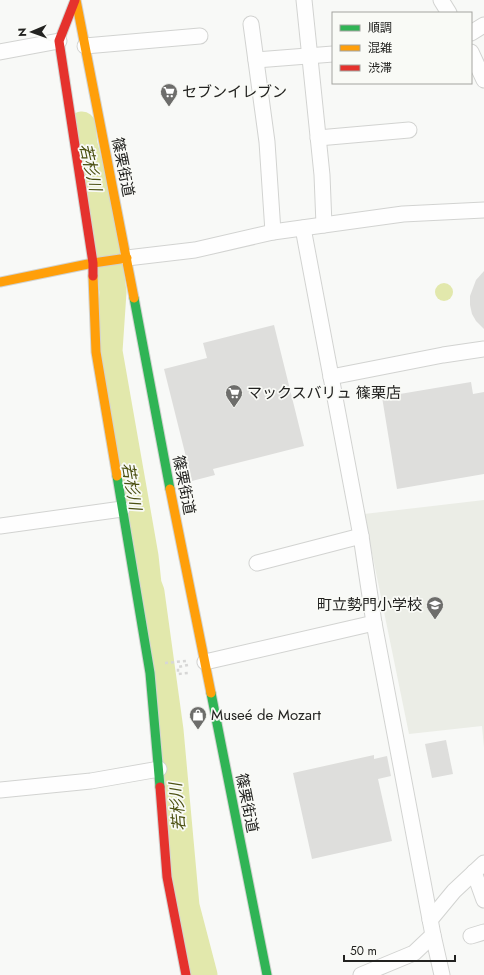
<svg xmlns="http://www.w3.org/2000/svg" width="484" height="975" font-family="Jost,'Noto Sans JP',sans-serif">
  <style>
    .built { fill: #ebede6 }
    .water { fill: #e2e8ac }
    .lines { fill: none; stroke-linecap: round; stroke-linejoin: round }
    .river { stroke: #e2e8ac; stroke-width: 27 }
    .building { fill: #dededc }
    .street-casing { stroke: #d2d3d1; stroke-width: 17 }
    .fast-casing { stroke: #d2d3d1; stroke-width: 11 }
    .slow-casing { stroke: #d2d3d1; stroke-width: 11 }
    .jam-casing { stroke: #d2d3d1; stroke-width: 11 }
    .path { stroke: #d7d7d6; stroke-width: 2.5; stroke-dasharray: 3 3; stroke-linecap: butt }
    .street { stroke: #fefefe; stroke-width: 15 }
    .fast { stroke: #30b455; stroke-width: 9 }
    .slow { stroke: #ff9f0a; stroke-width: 9 }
    .jam { stroke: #e5322d; stroke-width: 9 }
    .labels { text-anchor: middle; stroke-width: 3.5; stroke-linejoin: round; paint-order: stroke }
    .poi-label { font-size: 15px; fill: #222220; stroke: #f9faf6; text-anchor: start }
    .street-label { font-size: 15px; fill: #222220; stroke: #f9faf6 }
    .water-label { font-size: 16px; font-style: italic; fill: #4b5011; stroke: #f9faf6 }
  </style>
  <rect width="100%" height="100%" fill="#f8f9f7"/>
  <path class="built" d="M484 500V748L482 726 409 734 364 514Z"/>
  <circle class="water" cx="444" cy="292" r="9"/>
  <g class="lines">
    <path class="river" d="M82 125 84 144 104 223 113 292 109 351 145 556 148 584 151 592 170 730 186 906 204 975"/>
  </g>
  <g class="building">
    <path d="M484 271V329L476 321 472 314 470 305V296L476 280Z"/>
    <path d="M274 325 304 446 213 469 215 475 192 481 164 369 207 358 203 343Z"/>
    <path d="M471 382 473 394 484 392V474L397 489 382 397Z"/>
    <path d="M446 740 453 774 432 778 425 744Z"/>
    <path d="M374 755V759L387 756 391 776 378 779 392 841 312 859 293 773Z"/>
  </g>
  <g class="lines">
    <g class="street-casing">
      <g id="street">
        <path d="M304 0 322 175 324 225"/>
        <path d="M441 0 449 13"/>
        <path d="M251 24 267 142 273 232"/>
        <path d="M471 33 484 25"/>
        <path d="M85 46 200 36"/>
        <path d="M0 52 59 41"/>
        <path d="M471 52 484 80"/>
        <path d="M256 60 333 54"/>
        <path d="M318 138 409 130"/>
        <path d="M303 228 361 536 374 623 433 935 442 975"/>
        <path d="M127 258 195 250 273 232 403 214 484 210"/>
        <path d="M331 377 443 355 484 349"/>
        <path d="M0 526 122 509"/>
        <path d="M257 563 361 536"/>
        <path d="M205 662 374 623"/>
        <path d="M0 790 91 781 159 769"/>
        <path d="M474 872 484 900"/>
        <path d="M430 920 454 891 484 863"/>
        <path d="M471 936 484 932"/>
        <path d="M361 975 414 953 433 935"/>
      </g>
    </g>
    <g class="fast-casing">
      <g id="fast">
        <path d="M134 298 170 489"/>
        <path d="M117 476 150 673 160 787"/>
        <path d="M211 693 267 975"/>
      </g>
    </g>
    <g class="slow-casing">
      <g id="slow">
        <path d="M76 0 134 298"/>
        <path d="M93 276 96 352 117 476"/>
        <path d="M0 282 93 263 127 258"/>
        <path d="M170 489 211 693"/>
      </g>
    </g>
    <g class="jam-casing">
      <g id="jam">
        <path d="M75 0 59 41 93 263V276"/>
        <path d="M160 787 167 877 186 975"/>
      </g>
    </g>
    <g class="path">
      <path d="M165 663 186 661"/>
      <path d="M188 665 178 667V674L188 673"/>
    </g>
    <use href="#street" class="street"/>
    <use href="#fast" class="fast"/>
    <use href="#slow" class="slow"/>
    <use href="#jam" class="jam"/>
  </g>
  <defs>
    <g id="supermarket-pin" transform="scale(0.9)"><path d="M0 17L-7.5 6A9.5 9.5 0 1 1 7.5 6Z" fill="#6d6d6b" stroke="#f9faf6"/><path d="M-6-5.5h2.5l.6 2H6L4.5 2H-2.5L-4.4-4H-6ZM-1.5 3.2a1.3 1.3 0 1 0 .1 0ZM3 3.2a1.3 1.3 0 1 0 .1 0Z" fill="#fff"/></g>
    <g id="school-pin" transform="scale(0.9)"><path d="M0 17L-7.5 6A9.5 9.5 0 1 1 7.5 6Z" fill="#6d6d6b" stroke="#f9faf6"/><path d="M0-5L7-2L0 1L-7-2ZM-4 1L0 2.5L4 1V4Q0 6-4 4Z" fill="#fff"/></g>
    <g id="shop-pin" transform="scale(0.9)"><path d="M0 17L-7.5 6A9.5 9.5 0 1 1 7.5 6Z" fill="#6d6d6b" stroke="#f9faf6"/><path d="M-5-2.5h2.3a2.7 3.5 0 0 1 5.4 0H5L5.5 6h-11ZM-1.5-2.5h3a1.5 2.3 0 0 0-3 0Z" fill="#fff"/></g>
  </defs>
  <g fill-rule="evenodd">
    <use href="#supermarket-pin" x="169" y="92"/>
    <use href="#supermarket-pin" x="234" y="393"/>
    <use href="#school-pin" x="435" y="605"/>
    <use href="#shop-pin" x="198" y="715"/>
  </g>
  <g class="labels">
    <g class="poi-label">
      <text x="182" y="97">セブンイレブン</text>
      <text x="247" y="398">マックスバリュ 篠栗店</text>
      <text x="422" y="610" text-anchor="end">町立勢門小学校</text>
      <text x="211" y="720">Museé de Mozart</text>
    </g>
    <g class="street-label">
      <text transform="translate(123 167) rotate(79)" y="5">篠栗街道</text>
      <text transform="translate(184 485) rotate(79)" y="5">篠栗街道</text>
      <text transform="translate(247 803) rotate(79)" y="5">篠栗街道</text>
    </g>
    <g class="water-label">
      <text transform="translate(91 167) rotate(77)" y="6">若杉川</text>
      <text transform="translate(132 486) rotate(80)" y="6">若杉川</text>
      <text transform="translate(177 807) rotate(-95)" y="6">若杉川</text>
    </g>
  </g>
  <rect x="332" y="12" width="140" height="72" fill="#f9faf6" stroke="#a3a4a0"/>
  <rect x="340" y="25" width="20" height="6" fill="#30b455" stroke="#a3a4a0"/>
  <text x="368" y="32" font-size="12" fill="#222220">順調</text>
  <rect x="340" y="45" width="20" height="6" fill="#ff9f0a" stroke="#a3a4a0"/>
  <text x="368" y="52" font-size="12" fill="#222220">混雑</text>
  <rect x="340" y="65" width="20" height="6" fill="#e5322d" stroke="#a3a4a0"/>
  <text x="368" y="72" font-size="12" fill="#222220">渋滞</text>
  <g transform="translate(32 32) rotate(268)" stroke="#f9faf6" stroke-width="3" paint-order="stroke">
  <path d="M0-3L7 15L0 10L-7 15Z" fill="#222220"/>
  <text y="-6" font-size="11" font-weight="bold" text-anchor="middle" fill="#222220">N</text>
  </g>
  <path d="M344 955v6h111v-6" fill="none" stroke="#222220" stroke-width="2"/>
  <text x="350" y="955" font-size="12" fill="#222220" stroke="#f9faf6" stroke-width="3" paint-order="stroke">50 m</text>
</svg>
